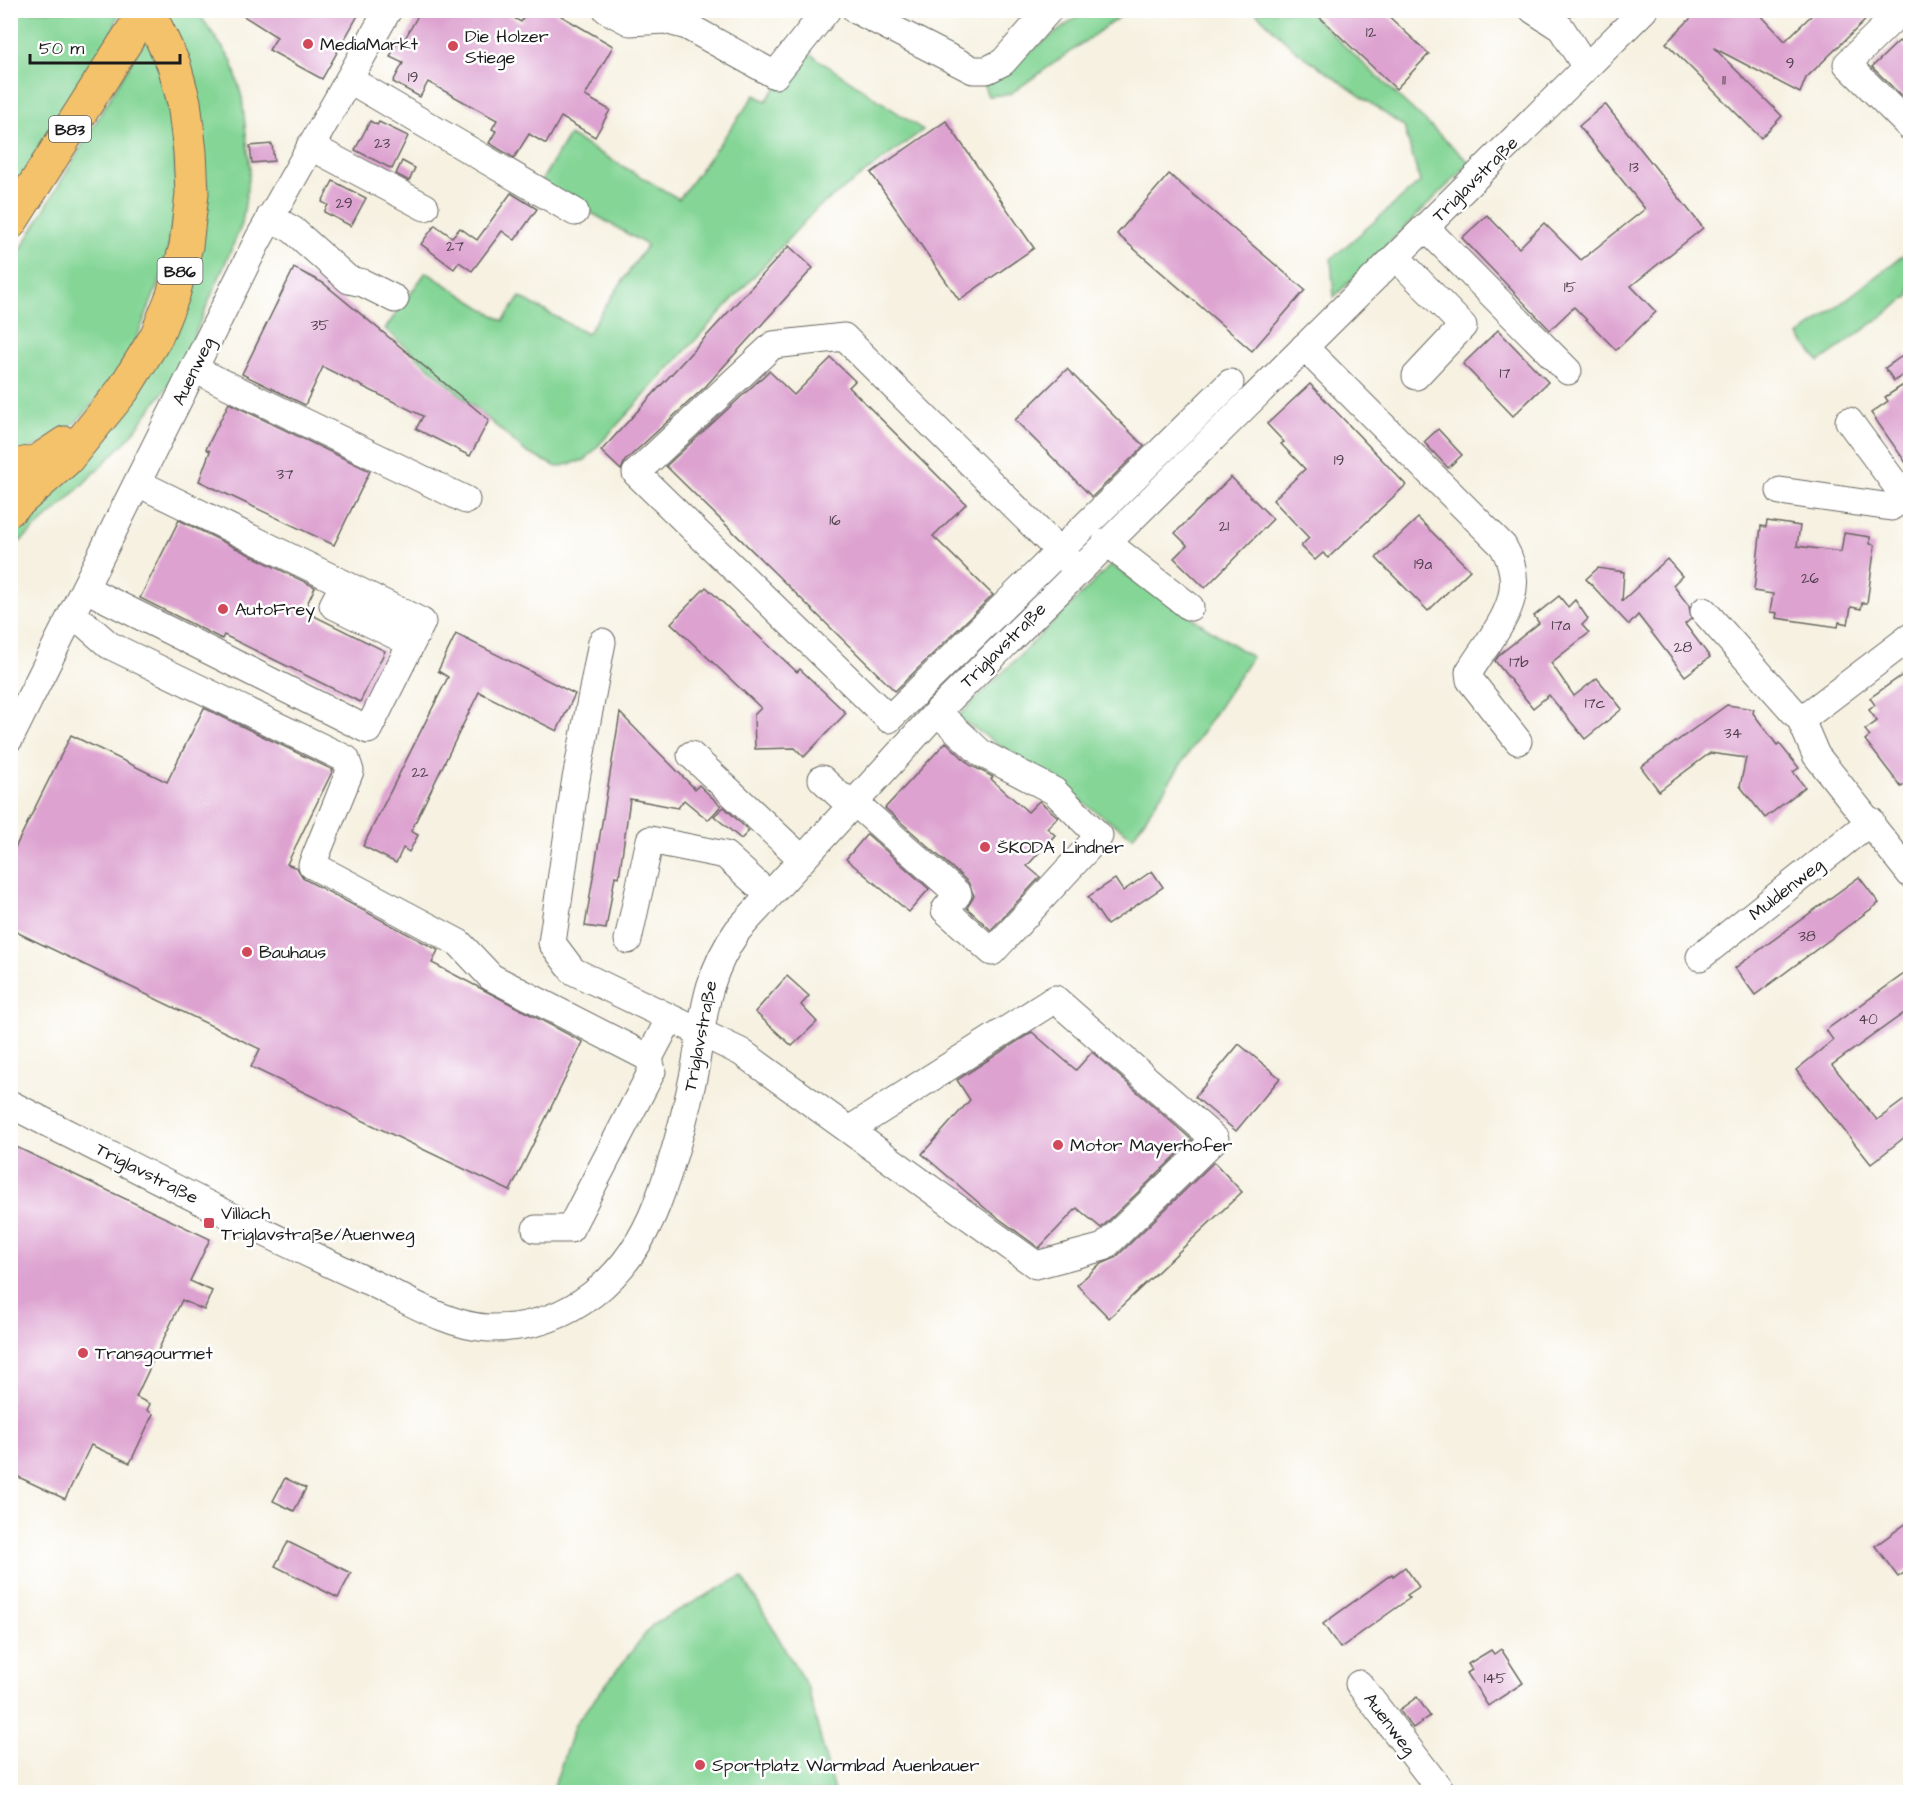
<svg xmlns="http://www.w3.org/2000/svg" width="1921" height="1803" font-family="'Architects Daughter',sans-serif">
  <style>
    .green { fill: #84d596; stroke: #507859; stroke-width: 1.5 }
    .building { fill: #dda2d0 }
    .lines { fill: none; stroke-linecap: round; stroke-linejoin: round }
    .minor-casing { stroke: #686761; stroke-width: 29 }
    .major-casing { stroke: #686761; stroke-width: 35 }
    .minor { stroke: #fff; stroke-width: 27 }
    .major { stroke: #f3c26a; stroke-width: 33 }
    .poi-dot { fill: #d1495b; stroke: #fff; stroke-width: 2 }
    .labels { text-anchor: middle; stroke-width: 5; stroke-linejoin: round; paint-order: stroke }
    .number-label { font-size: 15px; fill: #4c3e49 }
    .shield { fill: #fff; stroke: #606060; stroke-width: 1.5 }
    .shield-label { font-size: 16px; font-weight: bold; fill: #1c1c1c }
    .poi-label { font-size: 18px; fill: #1c1c1c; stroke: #fff; text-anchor: start }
    .street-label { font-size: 18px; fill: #1c1c1c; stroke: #fff }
  </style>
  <rect width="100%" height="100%" fill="#fff"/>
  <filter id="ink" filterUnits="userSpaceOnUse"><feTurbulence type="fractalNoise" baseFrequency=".0167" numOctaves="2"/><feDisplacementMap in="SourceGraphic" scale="12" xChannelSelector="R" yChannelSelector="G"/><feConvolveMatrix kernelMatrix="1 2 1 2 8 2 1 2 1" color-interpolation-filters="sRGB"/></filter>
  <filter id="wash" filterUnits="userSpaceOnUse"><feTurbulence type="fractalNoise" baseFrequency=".008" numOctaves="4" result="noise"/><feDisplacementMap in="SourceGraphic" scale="24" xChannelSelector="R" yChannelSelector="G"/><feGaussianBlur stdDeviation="1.35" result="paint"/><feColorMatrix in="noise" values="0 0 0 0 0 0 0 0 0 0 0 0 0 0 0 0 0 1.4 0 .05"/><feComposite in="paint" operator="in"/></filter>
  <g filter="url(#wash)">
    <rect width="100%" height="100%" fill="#f6f1e1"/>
    <g class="green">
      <path d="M11 11H120L110 39 11 196Z"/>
      <path d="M166 11H197L232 61 242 98 250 169 242 224 179 371 130 437 66 501 11 550 10 522 193 275Z"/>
      <path d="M1085 11H1128L1010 94 988 96 984 86Z"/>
      <path d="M1254 11H1307L1470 163 1334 297 1331 259 1420 182 1404 127 1295 50Z"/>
      <path d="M147 35 157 62 175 128 176 207 165 267 136 340 114 379 83 415 60 436 10 457V268Z"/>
      <path d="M804 50 923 130 815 210 585 460 557 467 526 452 385 329 426 272 503 321 520 297 587 334 647 245 540 183 569 135 679 199 755 95 766 101Z"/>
      <path d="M1910 250V296L1819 362 1799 336Z"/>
      <path d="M1111 565 1252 657 1133 837 958 717Z"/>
      <path d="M742 1576 808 1688 834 1792H552L575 1724 653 1624Z"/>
    </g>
    <g id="blocks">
      <g class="building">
        <path d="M234 10H361L322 79 269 50 277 37Z"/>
        <path d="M421 10H500L521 22 528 10H551L613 46 585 96 610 110 595 137 561 117 546 144 529 134 514 158 489 143 496 131 492 129 497 120 428 82 420 97 393 82 403 63 390 57 397 42 402 44Z"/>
        <path d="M1312 10H1382L1429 54 1396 89Z"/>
        <path d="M1699 10H1756L1785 41 1817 10H1876L1806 78 1800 93 1714 48 1782 116 1761 138 1666 43Z"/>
        <path d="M1899 41 1911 53V105L1872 67Z"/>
        <path d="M1605 104 1703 228 1631 286 1656 312 1616 350 1574 307 1550 330 1462 238 1487 215 1519 248 1544 223 1581 260 1645 209 1579 126Z"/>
        <path d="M370 121 377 125 379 122 408 136 392 169 355 150Z"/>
        <path d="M946 121 1034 248 959 300 871 173Z"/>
        <path d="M272 144 274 161 252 163 250 146Z"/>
        <path d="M402 161 415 168 409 181 396 174Z"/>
        <path d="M1169 174 1305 290 1252 351 1117 234Z"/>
        <path d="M333 181 366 198 351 226 324 212 328 205 322 202Z"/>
        <path d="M511 193 537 209 515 240 502 231 472 271 459 262 454 269 421 244 435 225 452 237 460 228 477 240Z"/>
        <path d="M789 246 813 268 705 387 625 461 621 470 601 451Z"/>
        <path d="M294 268 323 283 489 420 470 456 416 429 423 416 323 367 305 405 242 374Z"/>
        <path d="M1498 330 1548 382 1513 416 1463 364Z"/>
        <path d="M1905 354 1911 362V370L1894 381 1885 368Z"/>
        <path d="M831 358 855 381 849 387 966 504 933 536 993 595 895 691 666 466 769 371 794 395Z"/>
        <path d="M1067 369 1144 446 1092 497 1015 420Z"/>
        <path d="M1911 380V470L1871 413 1888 401 1885 397Z"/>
        <path d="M1310 384 1406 485 1328 558 1323 553 1315 560 1301 546 1309 538 1273 500 1305 469 1281 444 1284 442 1267 424Z"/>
        <path d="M229 403 370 471 334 545 199 481 210 451 206 449Z"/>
        <path d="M1438 429 1462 455 1448 468 1424 442Z"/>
        <path d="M1231 477 1273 519 1205 588 1174 558 1187 545 1175 533Z"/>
        <path d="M1418 518 1470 570 1428 611 1376 558Z"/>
        <path d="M179 520 315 587 304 611 385 651 360 702 224 635 222 639 140 598Z"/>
        <path d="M1767 521 1800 526 1797 546 1841 552 1844 533 1870 537V544L1875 545 1867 603H1862L1861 609 1851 607 1848 624 1839 622 1838 627 1776 618 1777 613 1770 612 1773 594 1754 591 1761 526 1766 527Z"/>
        <path d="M1667 559 1682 576 1673 585 1689 606 1691 619 1685 624 1710 657 1685 676 1638 615 1629 625 1586 579 1598 568 1624 572 1622 601Z"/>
        <path d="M706 587 797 672 800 669 846 713 804 757 795 748 755 749 754 715 761 708 671 623Z"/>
        <path d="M1559 596 1568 607 1575 600 1588 619 1582 625 1589 633 1551 663 1574 696 1597 678 1622 709 1585 739 1549 695 1533 708 1495 661 1500 654 1539 623 1534 616Z"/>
        <path d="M456 634 575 694 557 731 479 692 411 831 418 835 409 852 403 848 396 863 363 846 448 677 438 671Z"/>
        <path d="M1911 669V781L1901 787 1865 740 1870 736 1865 730 1877 721 1869 710 1875 705 1870 698Z"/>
        <path d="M1727 705 1754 709 1753 713 1777 745 1779 743 1799 768 1793 772 1805 787 1765 818 1740 786 1746 758 1710 753 1659 791 1641 767Z"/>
        <path d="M204 708 333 770 287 864 297 868 304 879 438 950 432 963 583 1042 510 1191 251 1067 260 1049 10 929V858L71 735 167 782Z"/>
        <path d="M620 713 695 789 699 785 721 806 708 820 684 800 678 808 630 799 619 877 615 876 606 929 585 926Z"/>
        <path d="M946 742 970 765 993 777 991 779 1028 812 1039 801 1058 817 1047 828 1055 835 1027 866 1040 877 991 930 967 908 974 896 968 882 885 808Z"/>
        <path d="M724 807 749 831 741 839 714 816Z"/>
        <path d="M867 834 929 889 909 912 846 859Z"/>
        <path d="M1152 871 1163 887 1107 925 1088 897 1115 879 1123 891Z"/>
        <path d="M1859 877 1879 903 1755 995 1735 968Z"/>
        <path d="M1911 969V1008L1832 1065 1877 1120 1911 1095V1132L1871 1164 1796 1070 1833 1040 1826 1030Z"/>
        <path d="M787 976 809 996 801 1005 817 1022 792 1046 755 1012Z"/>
        <path d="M1032 1032 1076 1070 1092 1052 1192 1140 1101 1228 1077 1208 1039 1248 986 1209 922 1154 970 1100 957 1080Z"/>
        <path d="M1239 1044 1280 1078 1236 1131 1195 1097Z"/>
        <path d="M10 1144 210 1239 190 1281 212 1291 204 1310 182 1300 136 1397 150 1404 147 1410 153 1414 130 1463 91 1445 65 1499 10 1473Z"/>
        <path d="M1214 1162 1242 1192 1109 1318 1077 1285 1099 1265 1115 1258Z"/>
        <path d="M285 1478 306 1488 294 1511 273 1501Z"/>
        <path d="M1911 1520V1568L1898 1577 1875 1546Z"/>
        <path d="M288 1542 351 1573 338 1598 275 1566Z"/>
        <path d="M1405 1567 1419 1587 1407 1595 1410 1598 1340 1648 1323 1624 1392 1574 1393 1576Z"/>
        <path d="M1501 1649 1523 1683 1488 1706 1467 1673 1472 1670 1468 1664 1491 1650 1494 1654Z"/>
        <path d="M1417 1697 1430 1716 1413 1728 1399 1710Z"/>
      </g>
    </g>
  </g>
  <g filter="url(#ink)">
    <use href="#blocks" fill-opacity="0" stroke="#686761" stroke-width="1.5"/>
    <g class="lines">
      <g class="minor-casing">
        <g id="minor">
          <path d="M607 10 630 22 665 20 687 26 775 75 827 10"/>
          <path d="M856 10 973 70H987L1003 62 1049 10"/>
          <path d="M1533 10 1561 28 1586 67"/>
          <path d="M1902 10 1847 64 1910 127"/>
          <path d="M350 80 575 212"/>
          <path d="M310 146 425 207"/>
          <path d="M270 217 293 230 349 280 363 283 395 299"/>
          <path d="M1426 228 1568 371"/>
          <path d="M1396 257 1463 326 1416 376"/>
          <path d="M1304 347 1503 546C1532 595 1495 630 1469 672L1470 680 1518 741"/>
          <path d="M194 369 466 500"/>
          <path d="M1849 421 1904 496"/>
          <path d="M1780 491 1891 507 1904 496 1910 505"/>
          <path d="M1106 542 1190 607"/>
          <path d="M1078 570 1060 552 844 337 773 345 636 473 889 719 1230 383"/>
          <path d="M344 584 333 605 411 643"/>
          <path d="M86 589 368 730 422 622 138 483"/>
          <path d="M1704 611 1801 720 1816 755 1910 874"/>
          <path d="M72 617 85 624 109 645 346 759 350 771 312 865 459 943 491 977 649 1058 670 1018"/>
          <path d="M602 642 575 784 552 943 573 971 741 1052 1036 1265 1104 1247 1215 1139 1055 999 849 1130"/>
          <path d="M1801 720 1910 637"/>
          <path d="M10 738 258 240 388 10"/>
          <path d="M691 755 801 858"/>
          <path d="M822 779 840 796 853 801 958 894 945 910 992 952 1099 836 1054 791 981 753 937 712"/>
          <path d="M628 940 650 840 725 855 768 894"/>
          <path d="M1700 957 1871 821"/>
          <path d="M10 1104C130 1165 250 1228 372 1283 408 1300 448 1326 488 1328 570 1330 629 1277 657 1204 673 1162 685 1117 694 1073 704 1018 704 978 738 930L937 712 1644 10"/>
          <path d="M536 1229H570L652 1071 649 1058"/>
          <path d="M1359 1684 1442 1792"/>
        </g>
      </g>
      <g class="major-casing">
        <g id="major">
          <path d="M10 223 146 10"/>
          <path d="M10 467 38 461 65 443"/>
          <path d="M10 509 67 459 123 390 156 337 173 295 186 246 192 193 190 152 184 102 174 65 148 10"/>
        </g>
      </g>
      <use href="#minor" class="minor"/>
      <use href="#major" class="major"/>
    </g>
  </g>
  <g class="poi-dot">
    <circle cx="308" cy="44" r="6"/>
    <circle cx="453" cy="46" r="6"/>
    <circle cx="223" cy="609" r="6"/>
    <circle cx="985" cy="847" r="6"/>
    <circle cx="247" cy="952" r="6"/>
    <circle cx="1058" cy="1145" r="6"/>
    <rect x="203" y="1217" width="12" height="12" rx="3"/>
    <circle cx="83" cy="1353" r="6"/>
    <circle cx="700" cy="1765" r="6"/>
  </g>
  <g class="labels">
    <g class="number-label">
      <text x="1371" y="37">12</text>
      <text x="1790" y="68">9</text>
      <text x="413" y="82">19</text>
      <text x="1724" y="85">11</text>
      <text x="382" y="148">23</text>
      <text x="1634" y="172">13</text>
      <text x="344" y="208">29</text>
      <text x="455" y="251">27</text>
      <text x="1570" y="292">15</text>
      <text x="320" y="330">35</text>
      <text x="1505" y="378">17</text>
      <text x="1339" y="465">19</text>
      <text x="285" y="479">37</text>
      <text x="835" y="525">16</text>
      <text x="1224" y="531">21</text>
      <text x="1423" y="569">19a</text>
      <text x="1810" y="583">26</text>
      <text x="1561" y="630">17a</text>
      <text x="1683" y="652">28</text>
      <text x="1519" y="667">17b</text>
      <text x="1595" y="708">17c</text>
      <text x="1733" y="738">34</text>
      <text x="420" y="777">22</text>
      <text x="1807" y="941">38</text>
      <text x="1868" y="1024">40</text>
      <text x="1495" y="1683">145</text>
    </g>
    <g class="shield">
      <rect x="49" y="116" width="42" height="26" rx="4.5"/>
      <rect x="157.5" y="258" width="45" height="26" rx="4.5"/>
    </g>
    <g class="shield-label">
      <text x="70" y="135">B83</text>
      <text x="180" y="277">B86</text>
    </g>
    <g class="poi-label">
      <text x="465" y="42">Die Holzer<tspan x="465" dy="21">Stiege</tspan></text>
      <text x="320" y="50">MediaMarkt</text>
      <text x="235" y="615">AutoFrey</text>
      <text x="997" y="853">ŠKODA Lindner</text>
      <text x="259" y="958">Bauhaus</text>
      <text x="1070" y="1151">Motor Mayerhofer</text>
      <text x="221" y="1219">Villach<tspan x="221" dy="21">Triglavstraße/Auenweg</tspan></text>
      <text x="95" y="1359">Transgourmet</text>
      <text x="712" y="1771">Sportplatz Warmbad Auenbauer</text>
    </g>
    <g class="street-label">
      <text transform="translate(1475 179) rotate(-45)" y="6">Triglavstraße</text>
      <text transform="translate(193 371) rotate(-64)" y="6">Auenweg</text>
      <text transform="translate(1003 645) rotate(-45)" y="6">Triglavstraße</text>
      <text transform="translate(1786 889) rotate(-38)" y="6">Muldenweg</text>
      <text transform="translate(700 1036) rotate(-79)" y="6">Triglavstraße</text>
      <text transform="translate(147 1173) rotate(27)" y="6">Triglavstraße</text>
      <text transform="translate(1390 1724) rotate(53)" y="6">Auenweg</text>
    </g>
  </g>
  <rect width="1921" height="1803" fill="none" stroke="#fff" stroke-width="36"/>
  <path d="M30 54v9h150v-9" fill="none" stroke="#1c1c1c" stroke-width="3"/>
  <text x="39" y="54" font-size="18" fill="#1c1c1c" stroke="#ffffff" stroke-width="4.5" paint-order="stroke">50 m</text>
</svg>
